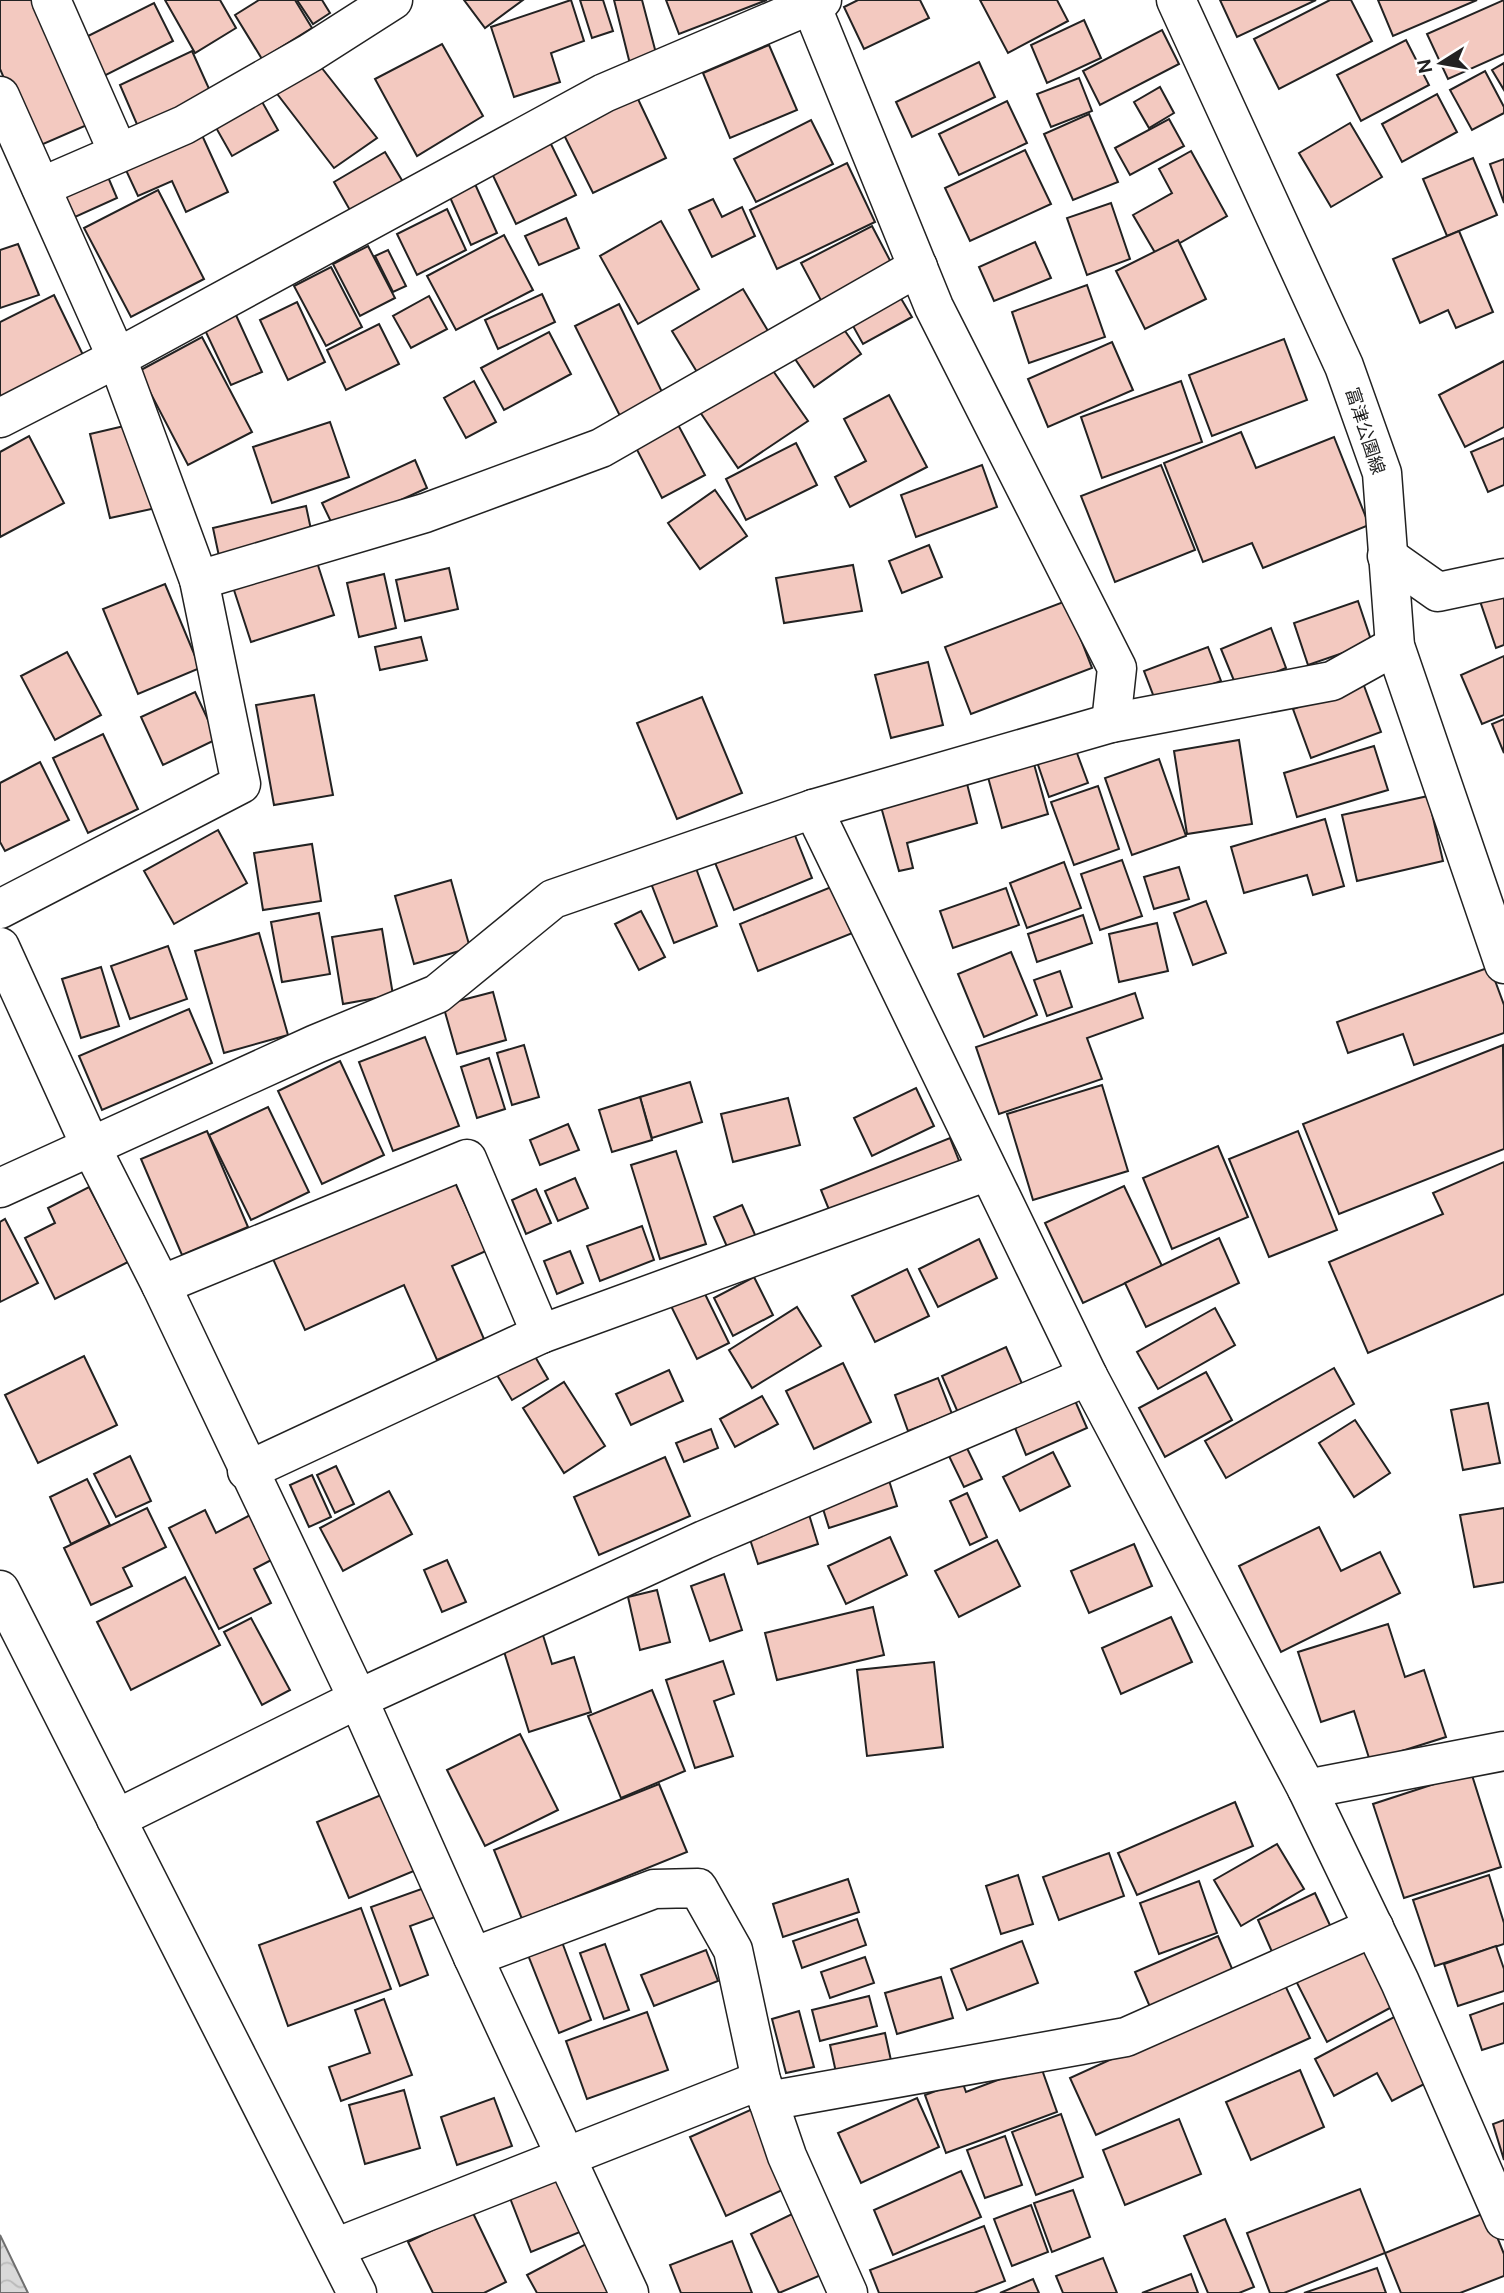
<svg xmlns="http://www.w3.org/2000/svg" width="1504" height="2293" font-family="'DM Sans','Noto Sans JP',sans-serif">
  <style>
    .water { fill: url(#water-waves); stroke: #6f6f6f; stroke-width: 2 }
    .building { fill: #f3c9c0; stroke: #222; stroke-width: 2 }
    .lines { fill: none; stroke-linecap: round; stroke-linejoin: round }
    .minor-casing { stroke: #222; stroke-width: 41 }
    .major-casing { stroke: #222; stroke-width: 41 }
    .minor { stroke: #fff; stroke-width: 38 }
    .major { stroke: #fff; stroke-width: 38 }
    .labels { text-anchor: middle; stroke-width: 5; stroke-linejoin: round; paint-order: stroke }
    .street-label { font-size: 18px; fill: #222; stroke: #fff }
  </style>
  <defs>
    <pattern id="water-waves" width="16" height="10" patternUnits="userSpaceOnUse" patternTransform="scale(1.75)"><rect width="16" height="10" fill="#d9d9d9"/><path d="M0 5q4-4 8 0t8 0" fill="none" stroke="#bababa"/></pattern>
  </defs>
  <rect width="100%" height="100%" fill="#fff"/>
  <path class="water" d="M0 2235 28 2293H0Z"/>
  <g class="building">
    <path d="M0 0H34L87 125 34 148 0 69Z"/>
    <path d="M165 0H220L236 28 195 53Z"/>
    <path d="M259 0H295L312 28 262 59 235 15Z"/>
    <path d="M297 0H322L330 13 313 24Z"/>
    <path d="M464 0H523L485 28Z"/>
    <path d="M571 0 584 41 551 53 560 82 514 97 491 27Z"/>
    <path d="M580 0H603L613 31 592 38Z"/>
    <path d="M614 0H642L657 57 630 64Z"/>
    <path d="M666 0H767L679 34Z"/>
    <path d="M858 0H920L929 18 864 49 844 7Z"/>
    <path d="M980 0H1057L1068 21 1008 53Z"/>
    <path d="M1220 0H1316L1237 37Z"/>
    <path d="M1330 0H1351L1372 41 1279 89 1254 39Z"/>
    <path d="M1378 0H1477L1393 36Z"/>
    <path d="M1504 0V54L1448 79 1427 34Z"/>
    <path d="M154 3 173 41 100 78 82 39Z"/>
    <path d="M1084 20 1101 58 1047 83 1031 45Z"/>
    <path d="M1162 30 1179 64 1100 105 1083 71Z"/>
    <path d="M1406 40 1429 85 1361 121 1337 75Z"/>
    <path d="M442 44 483 116 417 156 375 79Z"/>
    <path d="M769 45 797 110 730 138 703 73Z"/>
    <path d="M192 51 215 102 142 136 120 85Z"/>
    <path d="M310 53 377 138 334 168 268 82Z"/>
    <path d="M979 62 995 97 912 137 896 102Z"/>
    <path d="M1504 63V90L1492 70Z"/>
    <path d="M1485 71 1504 107V113L1472 130 1450 90Z"/>
    <path d="M1079 78 1092 111 1051 127 1037 94Z"/>
    <path d="M252 84 278 130 232 156 206 110Z"/>
    <path d="M1160 87 1174 113 1149 128 1134 102Z"/>
    <path d="M1437 94 1457 132 1402 162 1382 124Z"/>
    <path d="M637 97 666 158 593 193 563 133Z"/>
    <path d="M1007 101 1027 143 959 175 939 134Z"/>
    <path d="M1089 114 1118 182 1073 200 1044 134Z"/>
    <path d="M1169 119 1184 146 1130 175 1115 148Z"/>
    <path d="M811 120 833 164 756 202 734 159Z"/>
    <path d="M1350 123 1382 177 1331 207 1299 153Z"/>
    <path d="M201 133 228 192 186 212 172 181 138 196 125 168Z"/>
    <path d="M546 134 576 195 516 224 487 163Z"/>
    <path d="M1025 150 1051 204 970 241 945 188Z"/>
    <path d="M1191 151 1227 216 1157 256 1133 215 1172 193 1159 169Z"/>
    <path d="M385 152 403 182 351 212 334 182Z"/>
    <path d="M1473 158 1497 215 1447 236 1423 179Z"/>
    <path d="M1504 159V203L1490 164Z"/>
    <path d="M847 163 875 222 777 269 750 210Z"/>
    <path d="M105 170 117 198 75 217 62 190Z"/>
    <path d="M475 184 497 233 471 245 449 195Z"/>
    <path d="M158 190 204 279 131 317 84 228Z"/>
    <path d="M713 199 722 217 742 207 755 236 712 257 689 210Z"/>
    <path d="M1111 203 1130 259 1087 275 1067 218Z"/>
    <path d="M447 209 466 250 417 275 397 234Z"/>
    <path d="M566 218 579 248 539 265 525 236Z"/>
    <path d="M661 221 699 289 638 324 600 256Z"/>
    <path d="M872 226 895 270 824 306 801 263Z"/>
    <path d="M1459 231 1493 312 1456 328 1448 310 1420 323 1393 259Z"/>
    <path d="M504 235 533 290 456 330 427 276Z"/>
    <path d="M1178 240 1206 299 1145 329 1116 271Z"/>
    <path d="M1035 242 1051 278 994 301 979 267Z"/>
    <path d="M18 244 39 295 0 308V250Z"/>
    <path d="M368 246 395 298 360 316 333 264Z"/>
    <path d="M388 250 406 286 393 292 375 256Z"/>
    <path d="M331 267 362 327 326 346 294 286Z"/>
    <path d="M1087 285 1105 337 1029 363 1012 312Z"/>
    <path d="M743 289 771 336 700 377 672 331Z"/>
    <path d="M896 290 912 317 863 344 848 317Z"/>
    <path d="M542 294 555 322 498 349 485 320Z"/>
    <path d="M54 295 84 357 0 397V322Z"/>
    <path d="M429 296 447 329 411 348 393 316Z"/>
    <path d="M297 302 325 362 288 380 260 320Z"/>
    <path d="M619 304 664 396 621 418 575 326Z"/>
    <path d="M235 313 262 372 231 385 204 328Z"/>
    <path d="M836 318 861 354 814 387 789 350Z"/>
    <path d="M379 324 399 364 346 390 327 350Z"/>
    <path d="M549 332 571 374 504 410 481 368Z"/>
    <path d="M202 337 252 432 188 465 139 371Z"/>
    <path d="M1284 339 1307 400 1212 436 1189 375Z"/>
    <path d="M1112 342 1133 390 1048 427 1028 379Z"/>
    <path d="M1504 361V427L1465 447 1439 395Z"/>
    <path d="M769 365 808 421 738 468 700 412Z"/>
    <path d="M474 381 496 422 466 438 444 398Z"/>
    <path d="M1181 381 1202 442 1102 478 1081 417Z"/>
    <path d="M889 395 927 467 850 507 835 477 866 461 844 419Z"/>
    <path d="M676 421 705 475 662 498 634 444Z"/>
    <path d="M330 422 349 477 272 503 253 447Z"/>
    <path d="M137 423 156 508 110 518 90 434Z"/>
    <path d="M1241 432 1256 468 1334 437 1369 525 1263 568 1252 543 1203 562 1164 463Z"/>
    <path d="M29 436 64 503 0 537V452Z"/>
    <path d="M1504 438V485L1488 492 1471 452Z"/>
    <path d="M796 443 817 485 746 520 726 479Z"/>
    <path d="M415 460 427 488 335 530 322 503Z"/>
    <path d="M982 465 997 507 916 537 901 495Z"/>
    <path d="M1161 465 1195 550 1115 582 1081 496Z"/>
    <path d="M715 490 747 536 700 569 668 523Z"/>
    <path d="M306 506 313 539 220 561 213 528Z"/>
    <path d="M929 545 942 577 902 593 889 561Z"/>
    <path d="M315 556 334 615 251 642 232 584Z"/>
    <path d="M853 565 862 611 784 623 776 578Z"/>
    <path d="M449 568 458 609 405 621 396 580Z"/>
    <path d="M384 574 396 628 359 637 347 583Z"/>
    <path d="M165 584 200 668 138 694 103 609Z"/>
    <path d="M1504 592V645L1496 648 1480 601Z"/>
    <path d="M1066 601 1092 668 971 714 945 647Z"/>
    <path d="M1358 601 1372 643 1308 665 1294 623Z"/>
    <path d="M1271 628 1286 668 1237 688 1221 649Z"/>
    <path d="M421 637 427 660 380 670 375 647Z"/>
    <path d="M1208 647 1221 681 1157 705 1144 671Z"/>
    <path d="M67 652 101 715 55 740 21 676Z"/>
    <path d="M1504 656V715L1482 724 1461 675Z"/>
    <path d="M928 662 943 725 891 738 875 675Z"/>
    <path d="M1363 683 1381 732 1311 758 1293 709Z"/>
    <path d="M195 692 217 739 163 765 141 717Z"/>
    <path d="M314 695 333 795 274 805 256 705Z"/>
    <path d="M702 697 742 793 677 819 637 723Z"/>
    <path d="M1504 719V753L1492 724Z"/>
    <path d="M103 734 138 809 88 833 53 758Z"/>
    <path d="M1239 740 1252 824 1187 834 1174 751Z"/>
    <path d="M1074 745 1088 783 1049 797 1036 759Z"/>
    <path d="M1374 746 1388 790 1297 817 1284 773Z"/>
    <path d="M1032 757 1048 814 1002 828 986 770Z"/>
    <path d="M1159 759 1186 836 1132 855 1105 778Z"/>
    <path d="M40 762 69 820 5 851 0 842V783Z"/>
    <path d="M964 772 977 823 907 843 913 868 899 871 878 796Z"/>
    <path d="M1098 786 1119 849 1074 865 1051 802Z"/>
    <path d="M1428 796 1443 861 1357 881 1342 815Z"/>
    <path d="M1325 819 1344 886 1313 895 1307 875 1244 893 1231 847Z"/>
    <path d="M790 823 812 878 734 910 712 855Z"/>
    <path d="M218 830 247 883 174 924 144 871Z"/>
    <path d="M312 844 321 901 263 910 254 853Z"/>
    <path d="M693 860 717 926 674 943 649 878Z"/>
    <path d="M1122 860 1142 916 1100 930 1081 874Z"/>
    <path d="M1064 862 1081 908 1027 928 1010 883Z"/>
    <path d="M1179 867 1189 899 1154 909 1144 877Z"/>
    <path d="M451 880 470 948 414 964 395 896Z"/>
    <path d="M841 883 860 930 758 971 740 924Z"/>
    <path d="M1006 888 1019 925 953 948 940 911Z"/>
    <path d="M1206 901 1226 953 1193 965 1174 913Z"/>
    <path d="M641 911 665 957 639 970 615 924Z"/>
    <path d="M319 913 330 974 282 982 271 922Z"/>
    <path d="M1083 915 1092 943 1037 962 1028 934Z"/>
    <path d="M1157 923 1168 971 1119 982 1109 934Z"/>
    <path d="M382 929 393 995 343 1004 332 937Z"/>
    <path d="M259 933 288 1035 224 1053 195 951Z"/>
    <path d="M168 946 187 999 130 1019 111 966Z"/>
    <path d="M1011 952 1037 1015 984 1037 958 974Z"/>
    <path d="M101 967 119 1026 81 1038 62 979Z"/>
    <path d="M1490 967 1504 1005V1033L1414 1065 1403 1034 1348 1053 1337 1022Z"/>
    <path d="M1060 971 1072 1007 1047 1016 1034 980Z"/>
    <path d="M493 992 506 1040 457 1054 443 1005Z"/>
    <path d="M1135 993 1143 1018 1087 1038 1102 1079 999 1114 976 1047Z"/>
    <path d="M189 1009 212 1063 102 1110 79 1056Z"/>
    <path d="M425 1037 459 1126 393 1151 359 1062Z"/>
    <path d="M524 1045 539 1097 512 1105 497 1053Z"/>
    <path d="M1503 1045 1504 1149 1339 1214 1303 1124Z"/>
    <path d="M489 1058 505 1109 477 1118 461 1067Z"/>
    <path d="M340 1061 384 1155 322 1184 278 1091Z"/>
    <path d="M690 1082 702 1122 652 1138 640 1097Z"/>
    <path d="M1102 1085 1128 1171 1033 1200 1007 1114Z"/>
    <path d="M916 1088 934 1126 872 1156 854 1118Z"/>
    <path d="M640 1097 652 1140 612 1152 599 1110Z"/>
    <path d="M788 1098 800 1145 733 1162 721 1114Z"/>
    <path d="M268 1107 309 1192 251 1220 209 1135Z"/>
    <path d="M568 1124 579 1150 540 1165 530 1140Z"/>
    <path d="M207 1131 248 1227 182 1255 141 1159Z"/>
    <path d="M1298 1131 1337 1230 1269 1257 1229 1159Z"/>
    <path d="M950 1138 963 1171 834 1222 821 1190Z"/>
    <path d="M1218 1146 1248 1217 1172 1249 1143 1178Z"/>
    <path d="M676 1151 706 1244 660 1259 631 1165Z"/>
    <path d="M1504 1162V1294L1368 1353 1329 1262 1443 1214 1433 1193Z"/>
    <path d="M453 1178 486 1251 452 1266 484 1339 437 1360 404 1285 305 1330 273 1259Z"/>
    <path d="M575 1178 588 1208 558 1221 545 1191Z"/>
    <path d="M1124 1186 1162 1266 1083 1303 1045 1223Z"/>
    <path d="M89 1187 128 1262 55 1299 25 1238 55 1223 48 1208Z"/>
    <path d="M536 1189 551 1223 526 1234 512 1200Z"/>
    <path d="M742 1205 756 1237 728 1249 714 1217Z"/>
    <path d="M5 1219 38 1283 0 1302V1222Z"/>
    <path d="M642 1226 654 1260 600 1281 587 1246Z"/>
    <path d="M1219 1238 1239 1283 1146 1327 1125 1283Z"/>
    <path d="M979 1239 997 1278 938 1307 919 1269Z"/>
    <path d="M570 1251 583 1283 557 1294 544 1261Z"/>
    <path d="M907 1269 929 1316 875 1342 852 1296Z"/>
    <path d="M754 1277 773 1315 733 1336 714 1298Z"/>
    <path d="M703 1290 729 1343 697 1359 671 1306Z"/>
    <path d="M797 1307 821 1346 752 1388 729 1350Z"/>
    <path d="M1215 1308 1235 1345 1158 1389 1137 1352Z"/>
    <path d="M1006 1347 1023 1386 959 1415 942 1376Z"/>
    <path d="M533 1353 548 1379 512 1400 497 1375Z"/>
    <path d="M84 1356 117 1425 38 1463 5 1395Z"/>
    <path d="M843 1363 871 1422 814 1449 786 1391Z"/>
    <path d="M1334 1368 1354 1404 1226 1478 1205 1441Z"/>
    <path d="M669 1370 683 1401 631 1425 616 1394Z"/>
    <path d="M1206 1372 1232 1420 1165 1457 1139 1408Z"/>
    <path d="M938 1378 952 1414 908 1431 895 1395Z"/>
    <path d="M564 1382 605 1446 564 1473 523 1408Z"/>
    <path d="M762 1396 778 1424 735 1447 720 1419Z"/>
    <path d="M1073 1396 1087 1428 1026 1455 1013 1423Z"/>
    <path d="M1488 1403 1500 1463 1463 1470 1451 1410Z"/>
    <path d="M1355 1420 1390 1473 1354 1497 1319 1443Z"/>
    <path d="M711 1429 718 1448 684 1462 676 1443Z"/>
    <path d="M965 1444 982 1479 964 1487 947 1452Z"/>
    <path d="M1053 1452 1070 1486 1020 1511 1003 1477Z"/>
    <path d="M130 1456 151 1501 116 1517 94 1474Z"/>
    <path d="M665 1457 690 1516 599 1555 574 1497Z"/>
    <path d="M336 1466 354 1504 335 1513 317 1475Z"/>
    <path d="M887 1474 897 1506 829 1528 819 1496Z"/>
    <path d="M312 1475 331 1517 309 1527 290 1485Z"/>
    <path d="M87 1479 110 1525 71 1544 50 1497Z"/>
    <path d="M389 1491 412 1534 343 1571 320 1528Z"/>
    <path d="M967 1493 987 1537 970 1545 950 1501Z"/>
    <path d="M147 1508 166 1547 123 1568 132 1586 91 1605 64 1548Z"/>
    <path d="M807 1508 818 1544 758 1564 746 1527Z"/>
    <path d="M1504 1508V1582L1474 1587 1460 1515Z"/>
    <path d="M205 1510 216 1533 256 1512 279 1556 254 1569 271 1603 219 1629 169 1528Z"/>
    <path d="M1319 1527 1341 1571 1380 1552 1400 1593 1281 1652 1239 1566Z"/>
    <path d="M890 1537 907 1575 846 1604 828 1566Z"/>
    <path d="M997 1540 1020 1586 959 1617 935 1571Z"/>
    <path d="M1134 1544 1152 1586 1089 1613 1071 1571Z"/>
    <path d="M447 1560 466 1602 442 1612 424 1570Z"/>
    <path d="M724 1574 742 1630 710 1641 691 1586Z"/>
    <path d="M185 1577 220 1645 131 1690 97 1622Z"/>
    <path d="M657 1590 670 1642 640 1650 628 1597Z"/>
    <path d="M873 1607 884 1655 777 1680 765 1633Z"/>
    <path d="M1171 1617 1192 1662 1121 1694 1102 1648Z"/>
    <path d="M251 1618 290 1690 262 1705 224 1632Z"/>
    <path d="M1388 1624 1405 1677 1424 1670 1446 1737 1370 1761 1354 1711 1321 1722 1298 1652Z"/>
    <path d="M542 1632 552 1664 574 1657 591 1712 529 1732 502 1645Z"/>
    <path d="M723 1661 734 1694 714 1701 733 1756 695 1768 666 1680Z"/>
    <path d="M934 1662 943 1747 867 1756 857 1670Z"/>
    <path d="M652 1690 685 1771 621 1798 588 1716Z"/>
    <path d="M520 1734 558 1810 485 1846 447 1770Z"/>
    <path d="M1471 1772 1501 1867 1404 1898 1373 1804Z"/>
    <path d="M659 1784 687 1852 522 1919 494 1850Z"/>
    <path d="M388 1792 421 1868 349 1898 317 1822Z"/>
    <path d="M1235 1802 1253 1846 1137 1895 1118 1853Z"/>
    <path d="M1277 1844 1304 1889 1241 1926 1214 1880Z"/>
    <path d="M1109 1853 1124 1896 1059 1920 1043 1877Z"/>
    <path d="M1018 1875 1033 1924 1001 1934 986 1886Z"/>
    <path d="M1489 1875 1504 1923V1944L1435 1966 1413 1900Z"/>
    <path d="M848 1879 859 1912 783 1937 773 1904Z"/>
    <path d="M1199 1881 1217 1933 1159 1954 1140 1903Z"/>
    <path d="M427 1887 438 1916 410 1926 428 1975 400 1986 371 1907Z"/>
    <path d="M1315 1893 1335 1936 1277 1963 1258 1920Z"/>
    <path d="M361 1908 391 1989 288 2026 259 1945Z"/>
    <path d="M857 1919 866 1945 802 1968 793 1941Z"/>
    <path d="M1218 1936 1233 1971 1150 2007 1135 1972Z"/>
    <path d="M1022 1941 1038 1983 967 2010 951 1969Z"/>
    <path d="M1368 1941 1401 2002 1327 2042 1295 1979Z"/>
    <path d="M562 1942 591 2020 559 2033 528 1955Z"/>
    <path d="M605 1944 629 2010 604 2019 580 1953Z"/>
    <path d="M1496 1946 1504 1969V1991L1458 2006 1444 1964Z"/>
    <path d="M706 1950 718 1981 654 2006 641 1975Z"/>
    <path d="M865 1957 874 1983 830 1998 821 1972Z"/>
    <path d="M941 1977 953 2018 897 2034 885 1993Z"/>
    <path d="M1283 1981 1310 2038 1096 2135 1070 2078Z"/>
    <path d="M869 1996 877 2026 820 2041 812 2010Z"/>
    <path d="M384 1999 412 2075 341 2101 329 2067 370 2053 355 2010Z"/>
    <path d="M1504 2003V2043L1482 2050 1470 2015Z"/>
    <path d="M799 2011 814 2067 786 2073 772 2019Z"/>
    <path d="M647 2012 668 2070 587 2099 566 2041Z"/>
    <path d="M1396 2016 1430 2081 1392 2101 1377 2073 1334 2096 1315 2059Z"/>
    <path d="M885 2033 892 2065 837 2077 830 2045Z"/>
    <path d="M1040 2064 1057 2112 946 2153 925 2095 962 2081 966 2092Z"/>
    <path d="M1300 2070 1324 2127 1251 2160 1226 2102Z"/>
    <path d="M404 2090 420 2148 365 2164 349 2105Z"/>
    <path d="M494 2098 512 2146 457 2165 441 2117Z"/>
    <path d="M917 2098 939 2147 861 2183 838 2133Z"/>
    <path d="M757 2107 793 2185 726 2216 690 2137Z"/>
    <path d="M1061 2114 1083 2177 1036 2195 1012 2132Z"/>
    <path d="M1179 2119 1201 2174 1125 2205 1103 2150Z"/>
    <path d="M1504 2120V2160L1493 2124Z"/>
    <path d="M1005 2136 1022 2185 985 2198 967 2150Z"/>
    <path d="M961 2171 981 2217 893 2255 874 2210Z"/>
    <path d="M557 2178 580 2232 531 2252 510 2198Z"/>
    <path d="M1360 2189 1385 2253 1284 2293H1270L1247 2233Z"/>
    <path d="M1073 2190 1090 2237 1052 2252 1034 2203Z"/>
    <path d="M1031 2205 1048 2252 1012 2266 994 2219Z"/>
    <path d="M472 2211 506 2282 484 2293H433L408 2242Z"/>
    <path d="M1487 2212 1504 2254V2276L1460 2293H1401L1385 2253Z"/>
    <path d="M792 2214 821 2275 779 2293 751 2234Z"/>
    <path d="M1225 2219 1254 2287 1239 2293H1208L1184 2236Z"/>
    <path d="M984 2226 1005 2281 974 2293H879L870 2270Z"/>
    <path d="M732 2241 752 2293H681L670 2265Z"/>
    <path d="M586 2244 610 2293H537L527 2275Z"/>
    <path d="M1103 2258 1117 2293H1063L1056 2276Z"/>
    <path d="M1377 2268 1386 2293H1304Z"/>
    <path d="M1191 2274 1198 2293H1142Z"/>
    <path d="M1033 2279 1039 2293H1000Z"/>
  </g>
  <g class="lines">
    <g class="minor-casing">
      <g id="minor">
        <path d="M51 0 118 152"/>
        <path d="M809 0 934 307 1117 668 1111 723"/>
        <path d="M0 96 117 358 199 580 241 784 0 909"/>
        <path d="M41 187 184 125 310 53 393 0"/>
        <path d="M0 418 117 358 604 93 822 0"/>
        <path d="M1387 556 1438 592 1504 578"/>
        <path d="M199 580 425 513 601 448 918 267"/>
        <path d="M813 809 1088 1376 1307 1789 1400 1982 1504 2220"/>
        <path d="M0 947 91 1147 161 1285 358 1699 473 1957 629 2293"/>
        <path d="M0 1188 316 1044 437 994 553 899 813 809 1111 723 1332 681 1395 646"/>
        <path d="M161 1285 467 1159 541 1334"/>
        <path d="M247 1471 541 1334 988 1171"/>
        <path d="M0 1590 357 2293"/>
        <path d="M1307 1789 1504 1751"/>
        <path d="M116 1819 358 1699 704 1540 1088 1376"/>
        <path d="M473 1957 654 1889 698 1888 733 1950 761 2080 787 2156 848 2293"/>
        <path d="M768 2101 1126 2037 1374 1927"/>
        <path d="M335 2248 761 2080"/>
      </g>
    </g>
    <g class="major-casing">
      <path id="major" d="M1176 0 1344 366 1382 473 1395 646 1504 964"/>
    </g>
    <use href="#minor" class="minor"/>
    <use href="#major" class="major"/>
  </g>
  <g class="labels">
    <g class="street-label">
      <text transform="translate(1365 431) rotate(72)" y="6">富津公園線</text>
    </g>
  </g>
  <g transform="translate(1441 63) rotate(259)" stroke="#ffffff" stroke-width="5" paint-order="stroke">
  <path d="M0-5L12 26L0 18L-12 26Z" fill="#222222"/>
  <text y="-10" font-size="19" font-weight="bold" text-anchor="middle" fill="#222222">N</text>
  </g>
</svg>
